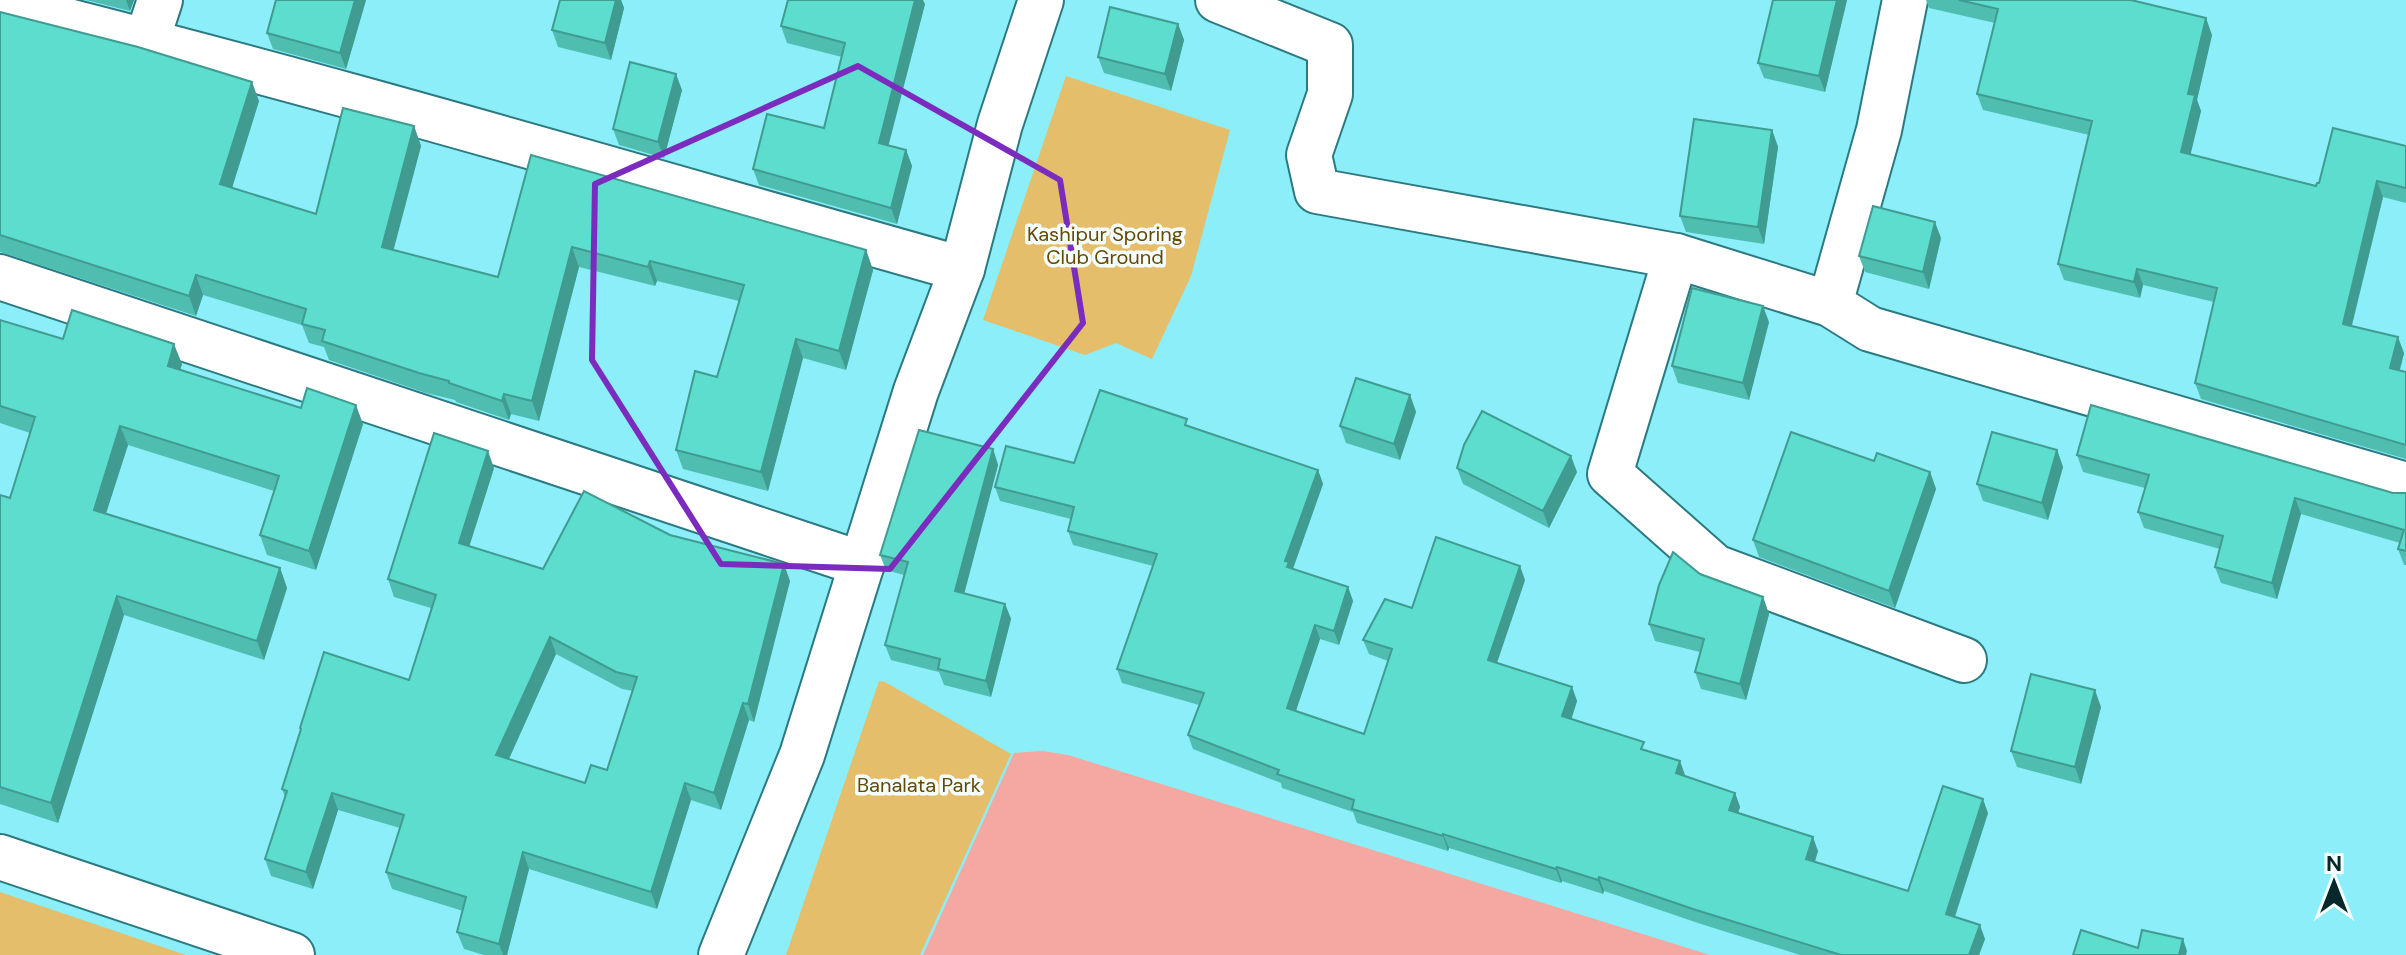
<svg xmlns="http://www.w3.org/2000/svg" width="2406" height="955" font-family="'DM Sans',sans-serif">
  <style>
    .green { fill: #e5be6c }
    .water { fill: #f5a7a1 }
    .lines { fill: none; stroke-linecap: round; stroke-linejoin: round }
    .street-casing { stroke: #2c7a81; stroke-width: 48 }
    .secondary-casing { stroke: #2c7a81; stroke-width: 48 }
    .street { stroke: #fff; stroke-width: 44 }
    .secondary { stroke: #fff; stroke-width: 44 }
    .wall { fill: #4fbeb0; fill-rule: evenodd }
    .shaded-wall { fill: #409b90 }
    .building { fill: #5cddcd; stroke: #409b90; stroke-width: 2; fill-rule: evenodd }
    .marked { fill: none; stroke: #7b2cbf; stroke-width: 6; stroke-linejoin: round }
    .labels { text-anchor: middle; stroke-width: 7; stroke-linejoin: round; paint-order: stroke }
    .park-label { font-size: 20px; fill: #654900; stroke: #f5feff }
  </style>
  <rect width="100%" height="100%" fill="#8beef8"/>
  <g class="green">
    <path d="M1066 76 1230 130 1191 276 1152 359 1116 343 1085 355 983 320Z"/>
    <path d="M879 681 885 682 1011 754 920 955H786Z"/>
    <path d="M0 892 186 955H0Z"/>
  </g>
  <path class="water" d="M1043 751 1068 755 1710 955H923L1014 753Z"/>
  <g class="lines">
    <g class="street-casing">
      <g id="street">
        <path d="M1218 0 1330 45V94L1309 155 1317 191 1676 256 1830 304 1870 329 2406 485"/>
        <path d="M0 4C323 84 642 179 962 269"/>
        <path d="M147 40 160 0"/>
        <path d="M1676 256 1610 474 1715 567 1964 660"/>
        <path d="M0 277 862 564"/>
        <path d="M1830 304 1879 130 1905 0"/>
        <path d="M721 955 802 755 916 391 962 269 1000 124 1041 0"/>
      </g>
    </g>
    <g class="secondary-casing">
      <path id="secondary" d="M0 857 292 955"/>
    </g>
    <use href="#street" class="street"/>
    <use href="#secondary" class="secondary"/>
  </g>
  <g class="wall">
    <path d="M86 0H134L130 11Z"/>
    <path d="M366 0 346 69 273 49 267 33Z"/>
    <path d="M560 0H621L624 8 611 60 558 47 552 30Z"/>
    <path d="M1773 0H1847L1825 92 1764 78 1758 63Z"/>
    <path d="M1926 0H2131L2212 35 2197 100 2201 111 2190 155 2316 186 2319 183 2406 146V203L2383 197 2352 326 2404 353 2400 370 2406 372V459L2201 399 2195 383 2214 302 2143 285 2140 298 2064 280 2058 264 2089 135 1983 110 1977 94 1995 23 1929 8Z"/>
    <path d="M925 4 888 145 906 150 912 166 897 224 759 185 753 169 824 128 842 57 787 43 781 26Z"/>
    <path d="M0 12 259 101 232 188 316 214 414 126 421 146 393 250 498 277 531 155 866 250 873 270 846 370 803 358 768 491 683 469 676 450 717 377 739 301 657 281 655 286 579 267 539 421 511 414 509 420 456 402 455 400 426 393 329 360 324 347 309 343 302 325 203 295 196 316 0 252Z"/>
    <path d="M1178 24 1184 40 1171 91 1104 73 1098 57Z"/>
    <path d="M682 90 664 158 619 145 613 129Z"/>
    <path d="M1772 130 1778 147 1764 244 1686 232 1680 216Z"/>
    <path d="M1941 238 1929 289 1865 272 1859 256Z"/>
    <path d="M0 320 63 339 182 364 180 370 301 408 363 424 316 570 267 555 260 535 274 491 128 445 106 513 280 568 287 588 264 660 124 615 58 823 0 804V495L10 498 30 433 0 423Z"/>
    <path d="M1769 322 1749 400 1678 383 1672 366Z"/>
    <path d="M1410 395 1416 412 1400 460 1346 443 1340 426Z"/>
    <path d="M1189 426 1318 470 1323 484 1293 569 1348 587 1353 601 1339 645 1320 639 1296 711 1364 734 1388 661 1369 654 1363 640 1412 608 1525 580 1497 663 1572 687 1577 701 1571 719 1647 751 1685 776 1735 793 1740 807 1738 813 1818 851 1815 862 1908 891 1988 813 1955 917 1985 939 1979 955H1800L1701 924 1604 891 1603 894 1562 881 1561 883 1449 848 1448 851 1357 823 1353 812 1282 788 1281 783 1193 749 1188 735 1199 705 1122 683 1117 669 1153 566 1073 545 1068 531 1071 519 1000 501 995 487 1074 463Z"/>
    <path d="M993 449 998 465 964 593 1005 604 1011 619 991 697 944 685 939 672 891 660 885 645 904 575 886 570 880 555Z"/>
    <path d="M2057 450 2063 467 2048 520 1983 501 1977 484Z"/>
    <path d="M2077 455 2393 493H2406V565H2404L2398 549 2400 543 2301 514 2277 599 2221 583 2215 567 2220 549 2144 528 2138 512 2145 488 2083 472Z"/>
    <path d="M1874 461 1930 472 1936 489 1895 608 1759 557 1753 540Z"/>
    <path d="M494 468 469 546 543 569 670 535 790 581 754 722 749 720 721 810 691 800 657 909 529 869 507 955H484L464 949 457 932 463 911 392 889 386 872 400 828 338 810 313 889 271 876 265 859 285 797 282 789 301 731 300 728 409 680 431 608 394 597 388 579ZM556 654 622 689 633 691 607 770 585 783 509 759Z"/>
    <path d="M1457 468 1577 472 1549 528 1463 484Z"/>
    <path d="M1700 574 1763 597 1769 614 1746 700 1701 689 1695 672 1700 652 1655 641 1649 624Z"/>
    <path d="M2101 707 2081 784 2017 767 2011 751Z"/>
  </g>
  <g class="shaded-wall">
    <path d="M126 0H134L130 11Z"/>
    <path d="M355 0H366L346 69 340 53Z"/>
    <path d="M616 0H621L624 8 611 60 605 43Z"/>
    <path d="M915 0H923L925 4 885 159 879 143Z"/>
    <path d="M1837 0H1847L1825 92 1819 76Z"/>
    <path d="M2206 18 2212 35 2197 100 2201 111 2187 169 2181 152 2188 94Z"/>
    <path d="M1178 24 1184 40 1171 91 1165 74Z"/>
    <path d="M676 74 682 90 664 158 658 142Z"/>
    <path d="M252 82 259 101 227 204 220 184Z"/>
    <path d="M414 126 421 146 389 267 382 247Z"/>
    <path d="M1772 130 1778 147 1764 244 1758 227Z"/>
    <path d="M906 150 912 166 897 224 891 208Z"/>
    <path d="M2377 181 2383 197 2348 340 2343 324Z"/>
    <path d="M1935 222 1941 238 1929 289 1923 272Z"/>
    <path d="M572 247 579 267 539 421 532 401Z"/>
    <path d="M866 250 873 270 846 370 839 351Z"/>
    <path d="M650 261 657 281 655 286 648 267Z"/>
    <path d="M2137 269 2143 285 2140 298 2134 282Z"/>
    <path d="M196 275 203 295 196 316 189 296Z"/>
    <path d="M1763 306 1769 322 1749 400 1743 383Z"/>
    <path d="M2398 337 2404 353 2396 384 2390 368Z"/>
    <path d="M796 339 803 358 768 491 761 472Z"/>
    <path d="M174 344 182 364 175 386 168 366Z"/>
    <path d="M504 394 511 414 509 420 502 401Z"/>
    <path d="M1410 395 1416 412 1400 460 1394 444Z"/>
    <path d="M356 405 363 424 316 570 309 551Z"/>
    <path d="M120 426 128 445 101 529 94 510Z"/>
    <path d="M993 449 998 465 961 606 955 591Z"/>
    <path d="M2057 450 2063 467 2048 520 2042 503Z"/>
    <path d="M488 451 494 468 465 560 459 543Z"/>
    <path d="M1571 456 1577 472 1549 528 1543 511Z"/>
    <path d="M1318 470 1323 484 1292 571V581L1285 561Z"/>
    <path d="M1930 472 1936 489 1895 608 1889 591Z"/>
    <path d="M2295 498 2301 514 2277 599 2272 583Z"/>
    <path d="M784 564 790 581 754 722 748 704Z"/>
    <path d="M1520 566 1525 580 1493 674 1488 660Z"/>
    <path d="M280 568 287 588 264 660 257 641Z"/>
    <path d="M1348 587 1353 601 1339 645 1334 631Z"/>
    <path d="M117 596 124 615 58 823 51 803Z"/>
    <path d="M1763 597 1769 614 1746 700 1740 684Z"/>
    <path d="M1005 604 1011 619 991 697 986 681Z"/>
    <path d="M1315 625 1320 639 1292 722 1287 708Z"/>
    <path d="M550 637 556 654 503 772 496 755Z"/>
    <path d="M1572 687 1577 701 1568 730 1562 716Z"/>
    <path d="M2095 690 2101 707 2081 784 2075 767Z"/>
    <path d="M743 703 749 720 721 810 714 793Z"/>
    <path d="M1680 761 1685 775 1681 788 1676 773Z"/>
    <path d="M685 783 691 800 657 909 651 892Z"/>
    <path d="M332 793 338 810 313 889 306 872Z"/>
    <path d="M1735 793 1740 807 1734 825 1729 810Z"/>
    <path d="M1983 799 1988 813 1951 928 1946 914Z"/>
    <path d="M1443 834 1449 848 1448 851 1443 836Z"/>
    <path d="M1813 837 1818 851 1811 873 1806 859Z"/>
    <path d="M523 852 529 869 507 955H503L499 944Z"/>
    <path d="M1557 867 1562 881 1561 883 1556 869Z"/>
    <path d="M1599 877 1604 891 1603 894 1598 880Z"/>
    <path d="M1980 925 1985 939 1979 955H1969Z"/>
    <path d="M2183 939 2187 951 2186 955H2179Z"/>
  </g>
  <g class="building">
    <path d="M276 0H355L340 53 267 33Z"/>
    <path d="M560 0H616L605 43 552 30Z"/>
    <path d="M788 0H915L879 143 906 150 891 208 753 169 767 114 824 128 845 43 781 26Z"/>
    <path d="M1773 0H1837L1819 76 1758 63Z"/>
    <path d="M1959 0H2131L2206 18 2188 94 2195 95 2181 152 2316 186 2317 183H2319L2333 128 2406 146V188L2377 181 2343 324 2398 337 2390 368 2406 372V445L2195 383 2217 288 2137 269 2134 282 2058 264 2092 121 1977 94 1998 9Z"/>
    <path d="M1110 7 1178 24 1165 74 1098 57Z"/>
    <path d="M0 12 138 47 252 82 220 184 316 214 343 108 414 126 382 247 498 277 531 155 866 250 839 351 796 339 761 472 676 450 695 371 717 377 744 285 650 261 648 267 572 247 532 401 504 394 502 401 449 383V381L419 373 322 341 325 330 302 324 306 309 196 275 189 296 0 235Z"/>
    <path d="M630 62 676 74 658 142 613 129Z"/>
    <path d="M1694 119 1772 130 1758 227 1680 216Z"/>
    <path d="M1873 206 1935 222 1923 272 1859 256Z"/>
    <path d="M1692 288 1763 306 1743 383 1672 366Z"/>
    <path d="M72 310 174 344 168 366 301 408 307 388 356 405 309 551 260 535 279 476 120 426 94 510 280 568 257 641 117 596 51 803 0 787V495L10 498 35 417 0 406V320L63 339Z"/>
    <path d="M1356 378 1410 395 1394 444 1340 426Z"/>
    <path d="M1100 390 1187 419 1185 425 1318 470 1285 561 1289 562 1287 567 1348 587 1334 631 1315 625 1287 708 1364 734 1392 649 1363 640 1385 599 1412 608 1436 537 1520 566 1488 660 1572 687 1562 716 1644 742 1641 749 1680 761 1676 773 1735 793 1729 810 1813 837 1806 859 1908 891 1943 786 1983 799 1946 914 1980 925 1969 955H1841L1696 910 1599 877 1598 880 1557 867 1556 869 1443 834V836L1352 809 1354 800 1277 774 1279 770 1188 735 1204 693 1117 669 1157 554 1068 531 1074 507 995 487 1006 446 1074 463Z"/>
    <path d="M2091 405 2393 493H2406V551L2398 549 2404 530 2295 498 2272 583 2215 567 2223 536 2138 512 2149 475 2077 455Z"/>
    <path d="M1482 411 1571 456 1543 511 1457 468 1464 445Z"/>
    <path d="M919 430 993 449 955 591 1005 604 986 681 938 669 940 659 885 645 908 562 880 555Z"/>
    <path d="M1791 432 1874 461 1877 453 1930 472 1889 591 1753 540Z"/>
    <path d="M1992 432 2057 450 2042 503 1977 484Z"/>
    <path d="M434 433 488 451 459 543 543 569 584 491 670 535 784 564 748 704 743 703 714 793 685 783 651 892 523 852 499 944 457 932 466 897 386 872 404 815 332 793 306 872 265 859 287 791 282 789 301 729 300 728 324 652 409 680 436 595 388 579ZM550 637 616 672 637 677 607 770 591 765 585 783 496 755Z"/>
    <path d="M1673 552 1700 574 1763 597 1740 684 1695 672 1704 639 1649 624 1659 585Z"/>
    <path d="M2031 674 2095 690 2075 767 2011 751Z"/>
    <path d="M2081 930 2138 948 2142 930 2183 939 2179 955H2073Z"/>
  </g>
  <path class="marked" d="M858 66 1060 180 1083 323 890 569 721 564 592 360 595 184Z"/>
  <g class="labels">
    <g class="park-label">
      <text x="1105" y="241">Kashipur Sporing<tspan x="1105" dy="23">Club Ground</tspan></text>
      <text x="919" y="792">Banalata Park</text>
    </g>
  </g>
  <g transform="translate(2334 883)" stroke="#f5feff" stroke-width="6" paint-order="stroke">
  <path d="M0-6L14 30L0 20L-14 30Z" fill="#07282b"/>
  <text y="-12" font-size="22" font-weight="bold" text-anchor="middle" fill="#07282b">N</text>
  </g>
</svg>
